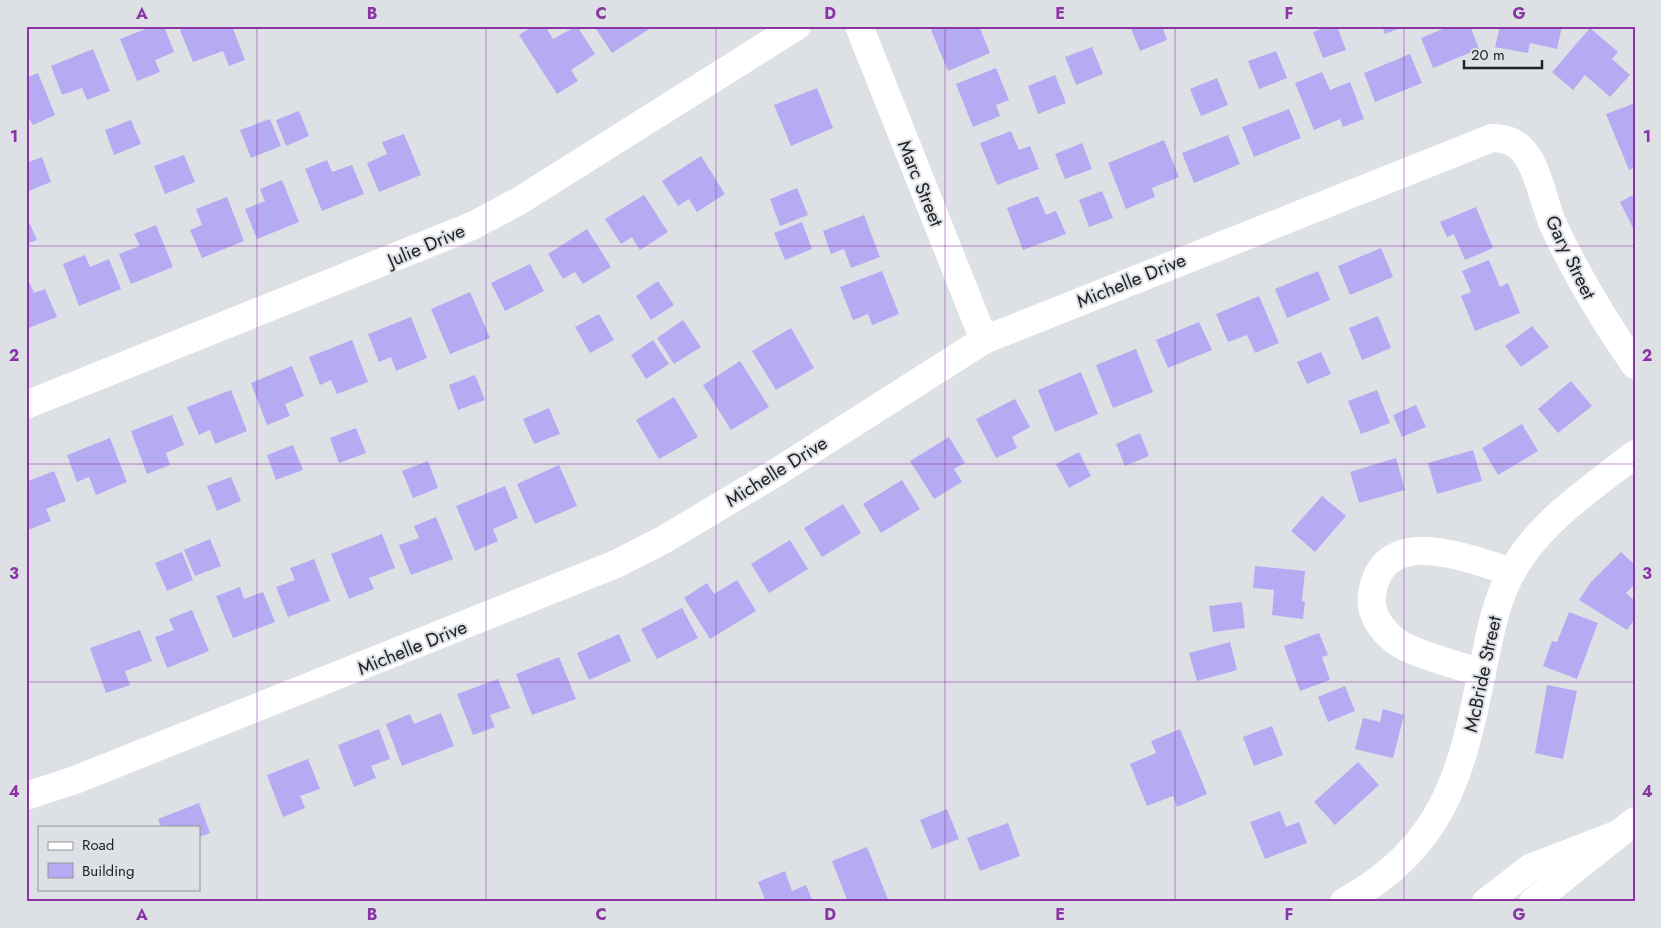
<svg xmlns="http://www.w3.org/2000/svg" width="1661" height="928" font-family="Jost,sans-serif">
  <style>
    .building { fill: #b6abf3 }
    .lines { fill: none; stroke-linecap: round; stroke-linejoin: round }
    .minor { stroke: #fff; stroke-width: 28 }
    .highway { stroke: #fff; stroke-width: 28 }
    .grid { fill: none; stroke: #8a35a3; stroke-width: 1; stroke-opacity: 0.55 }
    .labels { text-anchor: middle; stroke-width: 4; stroke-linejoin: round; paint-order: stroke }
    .street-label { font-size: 19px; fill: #212224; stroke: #dde1e5 }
    .neatline { fill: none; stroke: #8a35a3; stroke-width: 2 }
    .grid-label { font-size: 16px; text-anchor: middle; font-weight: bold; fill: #8a35a3 }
  </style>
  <rect width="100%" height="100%" fill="#dde1e5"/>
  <g class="building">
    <path d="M153 26H164L174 52 155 60 160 72 137 81 120 39Z"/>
    <path d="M190 26H232L245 60 229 66 223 51 193 62 180 30Z"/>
    <path d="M533 26H545L553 39 577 26 595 54 571 70 578 81 557 94 519 35Z"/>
    <path d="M594 26H650L651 28 612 53Z"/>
    <path d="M940 26H979L990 53 948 71 931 30Z"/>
    <path d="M1130 26H1162L1167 40 1140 51Z"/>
    <path d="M1329 26H1337L1346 50 1323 58 1313 32Z"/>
    <path d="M1382 26H1405L1385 34Z"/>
    <path d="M1450 26H1470L1479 49 1433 68 1421 38Z"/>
    <path d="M1500 26H1562L1557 49 1530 43 1528 53 1495 47Z"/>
    <path d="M1590 28 1618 52 1612 59 1630 75 1610 97 1585 75 1573 90 1552 72Z"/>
    <path d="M1092 47 1103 74 1076 85 1065 57Z"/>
    <path d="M93 49 110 91 87 100 82 88 62 95 51 66Z"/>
    <path d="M1276 51 1287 78 1259 89 1248 61Z"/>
    <path d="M1410 54 1422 83 1375 102 1364 73Z"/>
    <path d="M996 68 1009 100 996 105 1000 116 973 127 956 84Z"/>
    <path d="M1322 72 1330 90 1350 82 1364 119 1343 127 1340 119 1314 130 1295 83Z"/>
    <path d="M38 73 55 115 33 125 26 113V78Z"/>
    <path d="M1055 75 1066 103 1038 114 1028 86Z"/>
    <path d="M1217 78 1228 105 1201 116 1190 89Z"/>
    <path d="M817 88 833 128 791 146 774 105Z"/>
    <path d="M1635 103V167L1629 170 1606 114Z"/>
    <path d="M1289 109 1301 138 1254 157 1242 127Z"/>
    <path d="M299 111 309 136 286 146 276 120Z"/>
    <path d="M270 119 281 146 251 158 240 130Z"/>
    <path d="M131 120 141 144 114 155 105 130Z"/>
    <path d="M1011 131 1019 150 1030 146 1039 169 997 185 980 143Z"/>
    <path d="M404 134 421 175 379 192 367 163 387 154 382 142Z"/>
    <path d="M1228 135 1240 164 1194 183 1182 153Z"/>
    <path d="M1164 140 1179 177 1152 188 1155 197 1126 209 1108 163Z"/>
    <path d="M1082 143 1092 169 1065 179 1055 154Z"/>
    <path d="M184 155 195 182 165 194 154 166Z"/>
    <path d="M701 156 725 194 697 212 689 199 678 206 662 181Z"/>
    <path d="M42 157 51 182 26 192V163Z"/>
    <path d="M327 160 332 172 352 165 364 194 322 211 305 169Z"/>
    <path d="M282 180 299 222 257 239 245 209 265 201 260 189Z"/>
    <path d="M797 188 808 215 780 226 770 199Z"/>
    <path d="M1102 191 1113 218 1089 227 1079 200Z"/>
    <path d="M1635 194V232L1620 202Z"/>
    <path d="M644 195 668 232 640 250 632 237 621 244 605 219Z"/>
    <path d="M1038 196 1046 215 1056 211 1066 234 1023 250 1007 208Z"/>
    <path d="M227 197 244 241 202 258 190 230 202 225 196 209Z"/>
    <path d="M1476 207 1493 248 1465 260 1454 234 1447 237 1440 222Z"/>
    <path d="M26 215 37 240 26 244Z"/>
    <path d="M864 215 880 257 851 268 844 249 831 254 823 231Z"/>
    <path d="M802 222 812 249 785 260 774 233Z"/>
    <path d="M156 225 173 267 131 284 119 254 140 246 134 234Z"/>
    <path d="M587 229 611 267 583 284 575 272 563 279 548 254Z"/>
    <path d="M1381 248 1393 277 1350 295 1338 266Z"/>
    <path d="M85 255 90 267 109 259 121 289 79 306 63 264Z"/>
    <path d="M1489 260 1500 287 1508 283 1520 313 1475 331 1461 296 1471 292 1462 271Z"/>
    <path d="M530 264 544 291 505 311 491 283Z"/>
    <path d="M882 271 899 314 872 325 868 314 853 320 840 287Z"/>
    <path d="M1318 271 1330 300 1287 318 1275 289Z"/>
    <path d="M28 279 34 293 45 289 57 317 26 329V280Z"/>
    <path d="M658 281 674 305 651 320 636 296Z"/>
    <path d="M470 292 490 338 450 354 431 309Z"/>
    <path d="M1259 296 1279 343 1255 353 1247 335 1228 342 1216 314Z"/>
    <path d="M599 314 614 340 590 353 575 327Z"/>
    <path d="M1378 316 1391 348 1362 360 1349 328Z"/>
    <path d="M411 317 427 358 396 371 391 357 379 362 368 334Z"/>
    <path d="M683 320 701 347 674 364 657 338Z"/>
    <path d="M1199 322 1212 350 1168 368 1156 340Z"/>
    <path d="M1532 326 1549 347 1521 367 1505 346Z"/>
    <path d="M791 328 814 368 776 390 752 351Z"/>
    <path d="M352 340 368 382 337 394 331 380 320 385 309 357Z"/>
    <path d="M653 340 669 364 646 379 631 355Z"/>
    <path d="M1136 349 1153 392 1113 408 1096 365Z"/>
    <path d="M1321 352 1331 374 1307 384 1297 362Z"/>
    <path d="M740 361 769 407 731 430 703 385Z"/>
    <path d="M292 366 304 396 285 404 290 416 267 425 251 383Z"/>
    <path d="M1081 372 1098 414 1055 432 1038 390Z"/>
    <path d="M475 375 485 400 458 410 449 385Z"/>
    <path d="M1571 381 1592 406 1558 433 1538 409Z"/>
    <path d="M231 390 247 431 215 444 210 430 199 435 187 407Z"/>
    <path d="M1377 390 1390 423 1361 434 1348 401Z"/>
    <path d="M674 397 698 437 659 459 636 420Z"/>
    <path d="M1015 399 1030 427 1012 437 1017 448 996 458 976 419Z"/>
    <path d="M1416 405 1426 427 1402 437 1393 415Z"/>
    <path d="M549 408 560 434 534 444 523 419Z"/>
    <path d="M172 415 184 445 166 453 170 465 147 474 131 431Z"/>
    <path d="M1522 424 1538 451 1498 475 1482 448Z"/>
    <path d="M356 428 366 453 339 463 330 438Z"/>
    <path d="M1140 433 1149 456 1125 466 1116 444Z"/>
    <path d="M949 437 965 463 954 469 962 482 934 499 910 461Z"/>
    <path d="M110 438 127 482 96 495 89 477 77 482 67 455Z"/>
    <path d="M293 445 303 470 276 480 267 455Z"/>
    <path d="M1473 450 1482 481 1437 494 1428 463Z"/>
    <path d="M1079 452 1091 476 1069 488 1056 464Z"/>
    <path d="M1396 458 1405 490 1359 503 1350 472Z"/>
    <path d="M428 461 438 488 413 498 402 471Z"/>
    <path d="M559 465 577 506 535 524 517 484Z"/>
    <path d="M54 471 66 501 46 509 51 521 28 530 26 525V482Z"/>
    <path d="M231 477 241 501 217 511 207 486Z"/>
    <path d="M902 480 920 509 881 533 863 504Z"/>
    <path d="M505 486 518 518 493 529 498 541 475 551 456 506Z"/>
    <path d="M1322 496 1346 516 1315 552 1291 531Z"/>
    <path d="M843 504 861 533 822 557 804 528Z"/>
    <path d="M436 517 453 559 411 575 399 545 419 538 414 526Z"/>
    <path d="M382 534 395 568 369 578 374 589 349 599 331 554Z"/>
    <path d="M210 539 221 566 195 576 184 550Z"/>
    <path d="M790 540 808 569 769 593 751 564Z"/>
    <path d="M182 552 193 580 167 591 155 563Z"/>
    <path d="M1621 552 1635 565V584L1626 593 1635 601V619L1627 630 1579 600 1591 582Z"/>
    <path d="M314 559 330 601 288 617 276 587 295 580 290 568Z"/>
    <path d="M1255 566 1305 571 1302 601 1305 602 1303 619 1272 615 1274 590 1253 588Z"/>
    <path d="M737 580 756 611 710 639 684 598 707 583 714 594Z"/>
    <path d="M240 587 244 599 263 592 275 622 233 638 216 596Z"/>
    <path d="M1242 602 1245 628 1213 632 1209 606Z"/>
    <path d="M682 608 698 638 657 659 641 629Z"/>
    <path d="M192 610 209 651 167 668 155 637 174 630 169 619Z"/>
    <path d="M1569 612 1598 623 1577 679 1543 666 1552 641 1557 642Z"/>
    <path d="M140 630 152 661 125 671 130 685 106 693 90 648Z"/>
    <path d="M1319 633 1328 655 1322 657 1330 680 1300 691 1284 646Z"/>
    <path d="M619 634 631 661 589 680 577 653Z"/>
    <path d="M1230 642 1237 670 1197 681 1189 653Z"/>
    <path d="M559 657 576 699 532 715 516 674Z"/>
    <path d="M498 679 510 708 490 715 495 727 473 735 457 694Z"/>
    <path d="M1547 685 1577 691 1563 759 1535 753Z"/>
    <path d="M1345 686 1355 711 1328 722 1318 697Z"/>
    <path d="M1383 709 1404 715 1393 758 1355 749 1363 718 1380 722Z"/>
    <path d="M441 713 454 746 402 766 386 724 410 714 414 724Z"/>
    <path d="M1272 726 1283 755 1254 766 1243 737Z"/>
    <path d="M379 729 390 759 371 766 376 778 354 787 338 745Z"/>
    <path d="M1180 729 1207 794 1177 807 1173 796 1147 806 1130 764 1156 753 1151 741Z"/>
    <path d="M308 759 320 789 300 796 305 808 283 817 267 775Z"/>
    <path d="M1358 762 1379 785 1335 825 1314 802Z"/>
    <path d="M199 803 210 833 199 837V827H161L158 819Z"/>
    <path d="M947 809 959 839 932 849 920 820Z"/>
    <path d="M1280 811 1286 827 1299 822 1307 843 1265 859 1250 822Z"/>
    <path d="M1008 823 1020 856 980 871 967 838Z"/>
    <path d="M867 847 889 902H848L832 861Z"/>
    <path d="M785 871 792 891 806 885 813 902H766L758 882Z"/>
  </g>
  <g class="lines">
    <g class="minor">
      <path d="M859 26 984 340"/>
      <path d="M26 405 472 226 519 201 797 26"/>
      <path d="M1482 673C1461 666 1413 654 1397 642 1382 631 1369 614 1372 594 1383 522 1468 559 1512 572"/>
      <path d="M26 796 75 780 616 564 663 540 777 472 984 340 1492 138C1506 138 1519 143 1527 156 1539 172 1545 207 1554 227 1577 275 1604 321 1635 365"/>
      <path d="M1344 902C1444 846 1461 776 1482 672 1489 640 1494 607 1509 577 1536 524 1589 490 1635 454"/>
    </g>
    <g class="highway">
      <path d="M1486 902 1530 868 1618 834"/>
      <path d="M1533 902 1635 821"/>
    </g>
  </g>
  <path class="grid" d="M257 26V902M486 26V902M716 26V902M945 26V902M1175 26V902M1404 26V902M26 246H1635M26 464H1635M26 682H1635"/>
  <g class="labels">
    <g class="street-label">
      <text transform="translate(921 183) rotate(68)" y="7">Marc Street</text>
      <text transform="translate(426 245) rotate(-23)" y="7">Julie Drive</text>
      <text transform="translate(1571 257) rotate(64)" y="7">Gary Street</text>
      <text transform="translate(1131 280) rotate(-22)" y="7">Michelle Drive</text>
      <text transform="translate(776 471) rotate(-32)" y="7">Michelle Drive</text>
      <text transform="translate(412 647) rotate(-22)" y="7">Michelle Drive</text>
      <text transform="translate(1482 674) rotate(-78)" y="7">McBride Street</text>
    </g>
  </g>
  <rect width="1661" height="928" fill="none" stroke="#dde1e5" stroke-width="55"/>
  <rect x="38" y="826" width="162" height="65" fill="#dde1e5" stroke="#929598"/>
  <rect x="48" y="842" width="25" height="8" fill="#ffffff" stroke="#929598"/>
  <text x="82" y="850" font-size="15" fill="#212224">Road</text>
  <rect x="48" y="863" width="25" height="15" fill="#b6abf3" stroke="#929598"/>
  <text x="82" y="876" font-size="15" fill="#212224">Building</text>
  <path d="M1464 60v8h78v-8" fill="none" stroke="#212224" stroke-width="2.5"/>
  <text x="1471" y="60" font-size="15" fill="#212224" stroke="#dde1e5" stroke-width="4" paint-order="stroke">20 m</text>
  <rect x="28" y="28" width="1606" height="872" class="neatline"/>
  <g class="grid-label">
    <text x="142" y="19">A</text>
    <text x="372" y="19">B</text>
    <text x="601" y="19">C</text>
    <text x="830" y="19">D</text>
    <text x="1060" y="19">E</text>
    <text x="1289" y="19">F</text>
    <text x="1519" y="19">G</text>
    <text x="14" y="142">1</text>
    <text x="1647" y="142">1</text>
    <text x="14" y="361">2</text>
    <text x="1647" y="361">2</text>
    <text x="14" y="579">3</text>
    <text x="1647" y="579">3</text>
    <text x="14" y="797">4</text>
    <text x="1647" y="797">4</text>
    <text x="142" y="920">A</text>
    <text x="372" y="920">B</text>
    <text x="601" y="920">C</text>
    <text x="830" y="920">D</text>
    <text x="1060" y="920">E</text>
    <text x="1289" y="920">F</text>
    <text x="1519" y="920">G</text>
  </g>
</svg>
